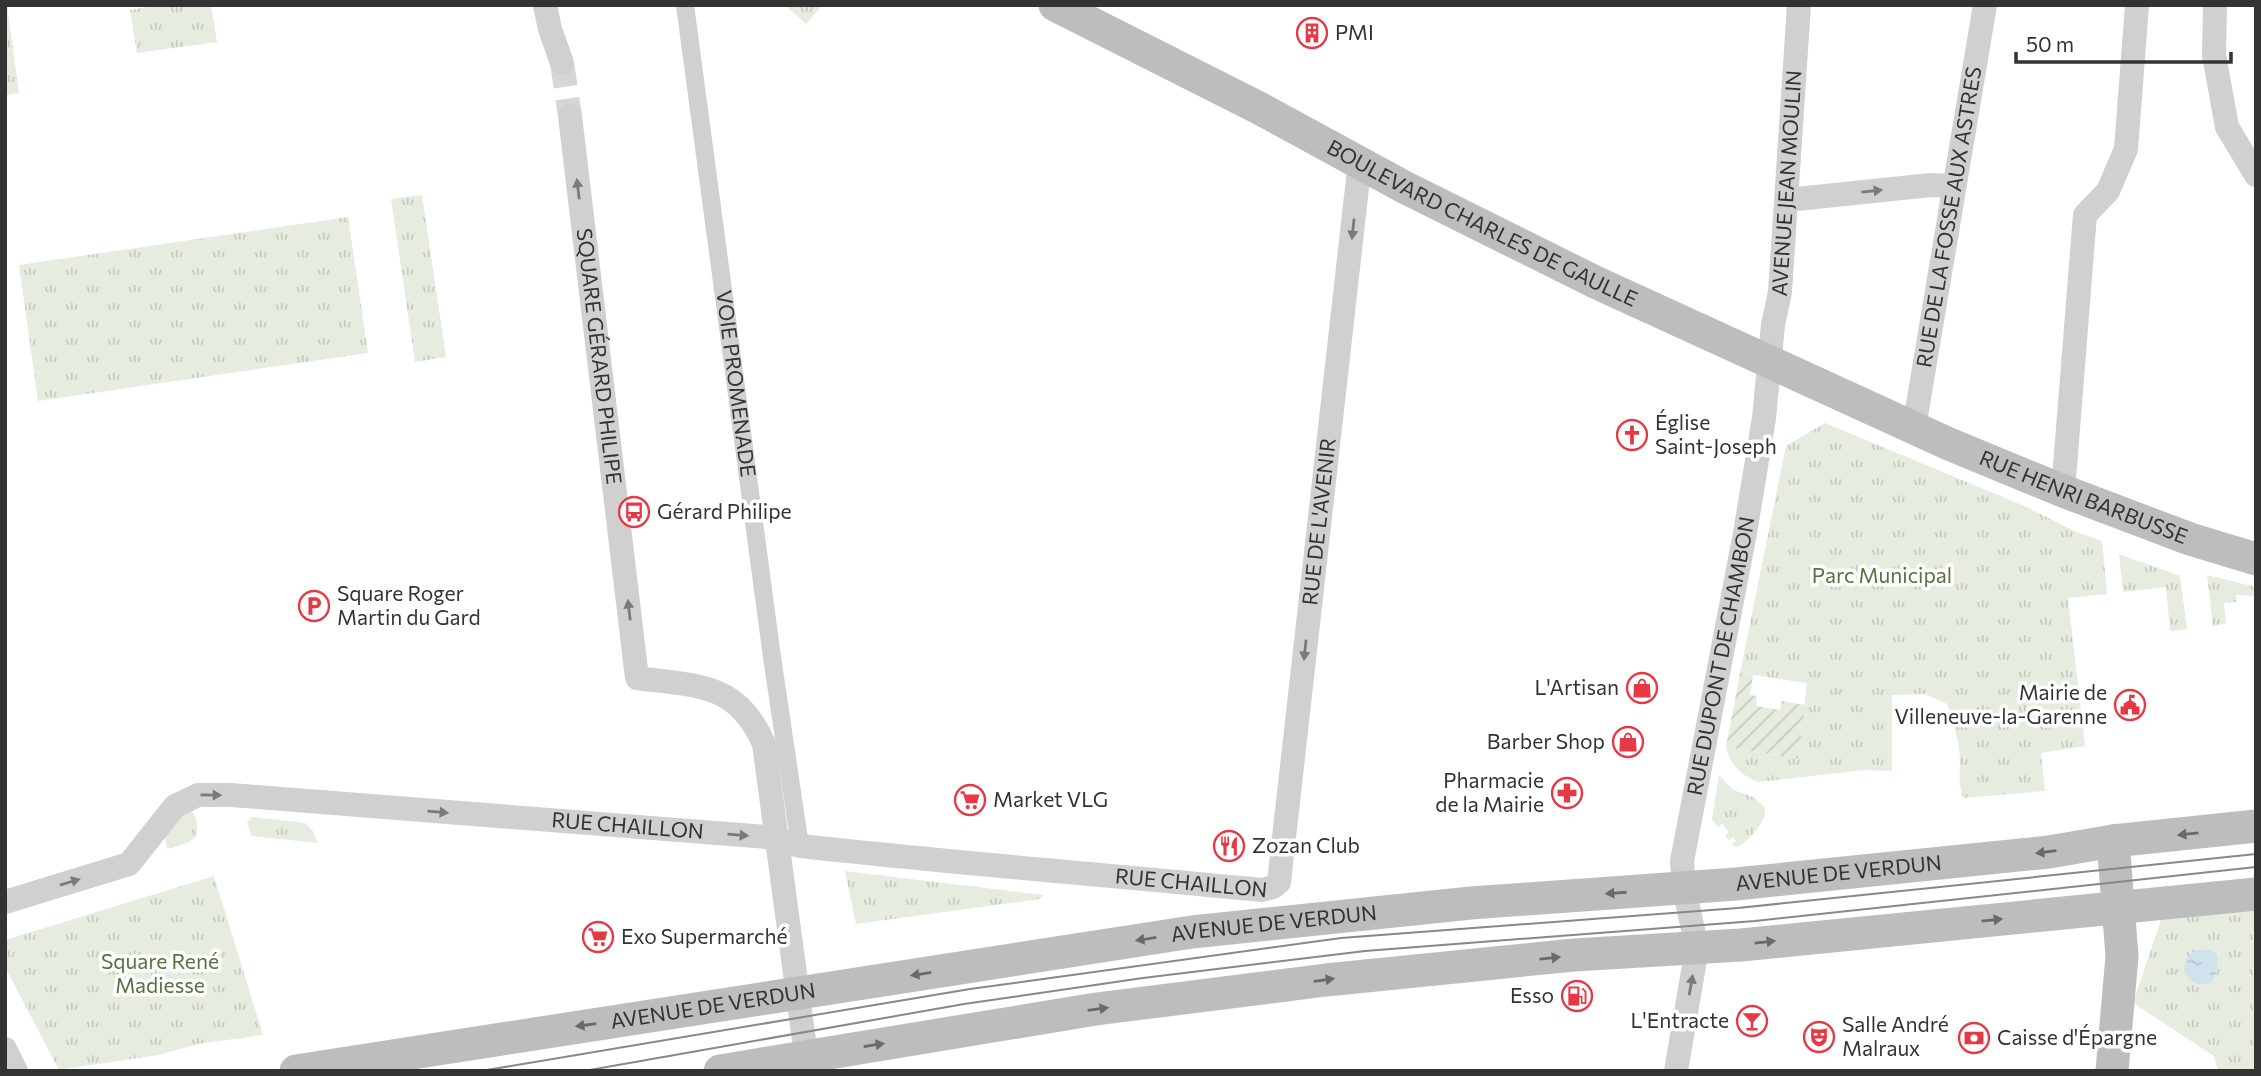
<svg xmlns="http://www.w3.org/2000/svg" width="2261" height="1076" font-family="Commissioner,sans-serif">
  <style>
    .grass { fill: url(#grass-tufts) }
    .garden { fill: url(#garden-furrows) }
    .water { fill: url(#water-ripples) }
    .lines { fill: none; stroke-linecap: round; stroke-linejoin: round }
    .minor-tunnel { stroke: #d6d6d6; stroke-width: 24; stroke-dasharray: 24 12; stroke-linecap: butt }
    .pedestrian { stroke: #d0d0d0; stroke-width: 18 }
    .minor { stroke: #d0d0d0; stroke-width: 24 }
    .secondary { stroke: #bdbdbd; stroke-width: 33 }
    .tram { stroke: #888; stroke-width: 2 }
    .oneway { fill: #7a7a7a }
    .oneway2 { fill: #6a6a6a }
    .labels { text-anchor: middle; stroke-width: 7; stroke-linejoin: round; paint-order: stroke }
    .poi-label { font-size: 21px; fill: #333; stroke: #fff; text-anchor: start }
    .street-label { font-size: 21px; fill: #333; stroke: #fff }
    .park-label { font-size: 21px; fill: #56703f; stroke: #fff }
  </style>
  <defs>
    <pattern id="grass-tufts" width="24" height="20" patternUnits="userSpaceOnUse" patternTransform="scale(1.75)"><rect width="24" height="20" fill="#e6ecdf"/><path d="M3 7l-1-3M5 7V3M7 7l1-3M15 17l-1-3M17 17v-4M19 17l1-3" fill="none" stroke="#c6cbc0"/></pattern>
    <pattern id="garden-furrows" width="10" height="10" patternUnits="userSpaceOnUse" patternTransform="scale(1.75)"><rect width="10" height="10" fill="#e6ecdf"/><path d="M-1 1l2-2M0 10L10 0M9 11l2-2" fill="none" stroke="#c6cbc0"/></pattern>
    <pattern id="water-ripples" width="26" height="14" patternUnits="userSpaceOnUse" patternTransform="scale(1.75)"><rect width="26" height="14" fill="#cfe2ee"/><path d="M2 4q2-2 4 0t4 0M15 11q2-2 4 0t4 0" fill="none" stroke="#b2c2cd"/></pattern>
  </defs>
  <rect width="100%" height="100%" fill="#fff"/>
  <g class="grass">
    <path d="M5 5H7L19 93 5 95Z"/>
    <path d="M160 5H211L217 42 137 53 130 10Z"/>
    <path d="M785 5H823L806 24Z"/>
    <path d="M422 195 446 357 415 362 391 199Z"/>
    <path d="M348 217 368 353 38 401 19 265Z"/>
    <path d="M1825 423 2029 508 2074 531 2102 541 2107 594 2068 598 2085 746 2041 753 2045 791 1963 798C1958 780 1960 775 1960 759 1959 740 1953 721 1947 704L1925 694 1892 695V771L1864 770 1758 782C1741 776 1729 763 1726 747L1798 759 1807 683 1740 673 1786 446Z"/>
    <path d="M2119 554 2180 576 2187 629 2170 631 2166 587 2123 592Z"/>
    <path d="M2207 575 2256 587V596L2236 595 2237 602 2224 603 2226 623 2213 626Z"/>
    <path d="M1719 775 1733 790 1753 797 1765 808C1767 821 1749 841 1737 847L1732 844 1736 841 1733 837 1729 840 1725 836 1729 832 1722 824 1718 827 1712 819Z"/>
    <path d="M189 809C198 816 198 826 196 837L189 842 167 849 164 830Z"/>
    <path d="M251 817 305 823 313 831 318 843 252 836 247 823Z"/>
    <path d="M845 871 1043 895 1040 899 856 924Z"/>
    <path d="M214 876 263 1035 198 1044 158 1055 59 1070 5 967V940Z"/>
    <path d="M2256 895V1071H2218L2214 1056 2133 1003 2167 902Z"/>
  </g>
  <path class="garden" d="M1740 673 1753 675 1750 695 1757 696 1756 706 1780 710 1782 701 1805 705 1798 759 1726 747Z"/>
  <path class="water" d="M2195 950H2209L2217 954C2219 961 2217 978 2210 983 2198 987 2189 982 2184 971L2186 959Z"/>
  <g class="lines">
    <path class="minor-tunnel" d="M562 63 570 116"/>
    <path class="pedestrian" id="s1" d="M685 5 772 657 800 846"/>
    <g class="minor">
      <path d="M545 5 550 29 562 63"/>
      <path d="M2215 5 2214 55 2227 127 2256 175"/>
      <path id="s2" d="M570 116 637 678C697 686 737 682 764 744L806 1055"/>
      <path d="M1787 200 1931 185 1954 186"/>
      <path id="s3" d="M1914 428 1985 5"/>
      <path d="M2063 491 2085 215 2108 191 2126 149 2137 5"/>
      <path id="s4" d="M5 902 129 864 175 806 198 795H231L767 837 800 846C954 863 1108 875 1262 890L1273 887 1279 882 1360 161"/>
      <path d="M5 1049 16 1071"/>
      <path id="s5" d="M1676 1071 1697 948 1684 888 1682 861 1745 533 1764 418 1773 325 1780 292 1799 5"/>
    </g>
    <g class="secondary">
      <path id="s6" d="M1055 5 1259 108 1404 187 1595 282 1949 444 2063 491 2190 539 2256 559"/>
      <path id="s7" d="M296 1071 1192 932 1471 903 1736 884 2049 852 2113 841 2256 826"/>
      <path d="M720 1071 1096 1009 1326 980 1574 955 1741 945 2256 894"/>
      <path d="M2112 1071 2122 956 2113 841"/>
    </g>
    <g class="tram">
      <path d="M481 1071 970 989 1341 938 1738 908 2256 854"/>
      <path d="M584 1071 964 1004 1143 978 1365 951 1755 921 2256 867"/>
    </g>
  </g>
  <defs><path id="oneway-solid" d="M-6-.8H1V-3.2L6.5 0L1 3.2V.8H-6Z" transform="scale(1.75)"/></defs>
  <g class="oneway">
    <use href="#oneway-solid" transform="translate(578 189) rotate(-97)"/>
    <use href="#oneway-solid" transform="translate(1872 191) rotate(-6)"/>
    <use href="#oneway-solid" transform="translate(1353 229) rotate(96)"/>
    <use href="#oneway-solid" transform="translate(629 610) rotate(-97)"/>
    <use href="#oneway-solid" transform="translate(1305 650) rotate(96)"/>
    <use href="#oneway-solid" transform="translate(211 795) rotate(1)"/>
    <use href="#oneway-solid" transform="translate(438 812) rotate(5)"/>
    <use href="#oneway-solid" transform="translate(738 835) rotate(5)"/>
    <use href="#oneway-solid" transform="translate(70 882) rotate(-17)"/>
    <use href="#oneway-solid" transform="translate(1691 985) rotate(-80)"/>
  </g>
  <g class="oneway2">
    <use href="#oneway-solid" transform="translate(2188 834) rotate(174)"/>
    <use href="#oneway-solid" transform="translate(2046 852) rotate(173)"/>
    <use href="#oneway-solid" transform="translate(1616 893) rotate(176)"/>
    <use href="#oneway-solid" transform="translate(1992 920) rotate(-6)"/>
    <use href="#oneway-solid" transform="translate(1146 939) rotate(171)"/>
    <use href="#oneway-solid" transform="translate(1765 942) rotate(-6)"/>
    <use href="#oneway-solid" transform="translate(1550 958) rotate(-6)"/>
    <use href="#oneway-solid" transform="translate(921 974) rotate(171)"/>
    <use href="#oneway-solid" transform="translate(1324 980) rotate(-7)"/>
    <use href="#oneway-solid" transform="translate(1098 1009) rotate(-8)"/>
    <use href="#oneway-solid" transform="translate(586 1025) rotate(172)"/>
    <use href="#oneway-solid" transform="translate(874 1045) rotate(-9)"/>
  </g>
  <defs>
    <g id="building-ring" transform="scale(1.575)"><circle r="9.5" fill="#fff" stroke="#e63946" stroke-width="1.5"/><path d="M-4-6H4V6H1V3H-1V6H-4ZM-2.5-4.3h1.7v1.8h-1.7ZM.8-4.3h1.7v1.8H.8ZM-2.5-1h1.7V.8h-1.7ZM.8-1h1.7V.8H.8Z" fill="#e63946"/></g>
    <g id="church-ring" transform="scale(1.575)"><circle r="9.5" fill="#fff" stroke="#e63946" stroke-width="1.5"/><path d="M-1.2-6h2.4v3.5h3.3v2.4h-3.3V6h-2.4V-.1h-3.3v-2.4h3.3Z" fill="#e63946"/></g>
    <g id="bus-ring" transform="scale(1.575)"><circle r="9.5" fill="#fff" stroke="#e63946" stroke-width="1.5"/><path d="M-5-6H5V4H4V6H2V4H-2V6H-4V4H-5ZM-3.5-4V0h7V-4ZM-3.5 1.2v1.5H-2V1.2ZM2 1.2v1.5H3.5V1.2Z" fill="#e63946"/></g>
    <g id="parking-ring" transform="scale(1.575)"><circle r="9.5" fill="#fff" stroke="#e63946" stroke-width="1.5"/><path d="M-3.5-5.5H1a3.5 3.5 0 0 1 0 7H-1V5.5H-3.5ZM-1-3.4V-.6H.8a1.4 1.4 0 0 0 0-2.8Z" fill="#e63946"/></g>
    <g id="shop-ring" transform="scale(1.575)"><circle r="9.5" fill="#fff" stroke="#e63946" stroke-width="1.5"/><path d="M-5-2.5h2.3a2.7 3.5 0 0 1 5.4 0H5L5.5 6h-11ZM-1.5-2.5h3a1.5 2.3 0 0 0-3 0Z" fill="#e63946"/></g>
    <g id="civic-ring" transform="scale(1.575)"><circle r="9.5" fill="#fff" stroke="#e63946" stroke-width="1.5"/><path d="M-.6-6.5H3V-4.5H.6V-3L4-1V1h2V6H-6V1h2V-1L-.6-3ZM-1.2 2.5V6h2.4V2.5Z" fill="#e63946"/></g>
    <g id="pharmacy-ring" transform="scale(1.575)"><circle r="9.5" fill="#fff" stroke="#e63946" stroke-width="1.5"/><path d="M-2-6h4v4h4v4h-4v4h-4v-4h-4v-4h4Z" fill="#e63946"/></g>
    <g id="supermarket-ring" transform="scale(1.575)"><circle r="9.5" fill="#fff" stroke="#e63946" stroke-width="1.5"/><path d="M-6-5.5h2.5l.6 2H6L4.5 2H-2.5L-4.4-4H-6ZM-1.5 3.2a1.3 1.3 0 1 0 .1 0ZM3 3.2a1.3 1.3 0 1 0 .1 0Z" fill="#e63946"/></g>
    <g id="restaurant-ring" transform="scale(1.575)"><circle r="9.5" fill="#fff" stroke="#e63946" stroke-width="1.5"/><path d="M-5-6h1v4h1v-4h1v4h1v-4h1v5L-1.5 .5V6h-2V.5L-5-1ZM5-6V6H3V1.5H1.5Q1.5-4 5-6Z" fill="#e63946"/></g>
    <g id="fuel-ring" transform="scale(1.575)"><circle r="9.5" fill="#fff" stroke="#e63946" stroke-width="1.5"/><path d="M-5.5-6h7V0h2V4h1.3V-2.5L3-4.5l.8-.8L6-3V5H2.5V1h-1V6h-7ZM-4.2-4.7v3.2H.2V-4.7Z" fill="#e63946"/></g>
    <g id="bar-ring" transform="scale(1.575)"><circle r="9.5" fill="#fff" stroke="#e63946" stroke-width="1.5"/><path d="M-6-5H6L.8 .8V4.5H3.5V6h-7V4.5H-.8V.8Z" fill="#e63946"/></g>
    <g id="theatre-ring" transform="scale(1.575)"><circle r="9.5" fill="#fff" stroke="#e63946" stroke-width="1.5"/><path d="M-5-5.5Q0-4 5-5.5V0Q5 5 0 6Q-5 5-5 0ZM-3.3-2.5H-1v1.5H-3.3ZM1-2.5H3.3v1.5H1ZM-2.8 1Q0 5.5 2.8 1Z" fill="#e63946"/></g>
    <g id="bank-ring" transform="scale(1.575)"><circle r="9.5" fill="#fff" stroke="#e63946" stroke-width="1.5"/><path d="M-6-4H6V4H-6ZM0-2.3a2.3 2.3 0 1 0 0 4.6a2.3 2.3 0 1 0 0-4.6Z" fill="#e63946"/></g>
  </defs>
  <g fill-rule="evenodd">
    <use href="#building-ring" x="1312" y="33"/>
    <use href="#church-ring" x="1632" y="435"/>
    <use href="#bus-ring" x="634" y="512"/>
    <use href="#parking-ring" x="314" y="606"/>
    <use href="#shop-ring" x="1642" y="688"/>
    <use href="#civic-ring" x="2130" y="705"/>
    <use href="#shop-ring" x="1628" y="742"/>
    <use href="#pharmacy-ring" x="1567" y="793"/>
    <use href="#supermarket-ring" x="970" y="800"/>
    <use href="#restaurant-ring" x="1229" y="846"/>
    <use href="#supermarket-ring" x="598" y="937"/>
    <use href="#fuel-ring" x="1577" y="996"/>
    <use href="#bar-ring" x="1752" y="1021"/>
    <use href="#theatre-ring" x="1819" y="1037"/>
    <use href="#bank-ring" x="1974" y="1038"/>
  </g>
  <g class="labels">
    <g class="poi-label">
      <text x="1335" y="40">PMI</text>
      <text x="1655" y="430">Église<tspan x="1655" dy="24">Saint-Joseph</tspan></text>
      <text x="657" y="519">Gérard Philipe</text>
      <text x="337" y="601">Square Roger<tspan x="337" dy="24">Martin du Gard</tspan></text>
      <text x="1619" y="695" text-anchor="end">L'Artisan</text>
      <text x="2107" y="700" text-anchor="end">Mairie de<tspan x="2107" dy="24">Villeneuve-la-Garenne</tspan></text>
      <text x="1605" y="749" text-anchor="end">Barber Shop</text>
      <text x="1544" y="788" text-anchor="end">Pharmacie<tspan x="1544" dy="24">de la Mairie</tspan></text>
      <text x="993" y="807">Market VLG</text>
      <text x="1252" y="853">Zozan Club</text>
      <text x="621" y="944">Exo Supermarché</text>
      <text x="1554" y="1003" text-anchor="end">Esso</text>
      <text x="1729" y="1028" text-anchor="end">L'Entracte</text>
      <text x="1842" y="1032">Salle André<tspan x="1842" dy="24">Malraux</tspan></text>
      <text x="1997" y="1045">Caisse d'Épargne</text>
    </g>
    <g class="street-label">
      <text dy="7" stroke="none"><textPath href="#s5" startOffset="900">AVENUE JEAN MOULIN</textPath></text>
      <text dy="7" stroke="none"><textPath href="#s3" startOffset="214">RUE DE LA FOSSE AUX ASTRES</textPath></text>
      <text dy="7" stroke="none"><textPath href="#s6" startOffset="480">BOULEVARD CHARLES DE GAULLE</textPath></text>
      <text dy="7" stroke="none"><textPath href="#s2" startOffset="242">SQUARE GÉRARD PHILIPE</textPath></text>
      <text dy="7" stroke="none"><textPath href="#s1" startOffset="382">VOIE PROMENADE</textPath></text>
      <text dy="7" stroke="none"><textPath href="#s6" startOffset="1141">RUE HENRI BARBUSSE</textPath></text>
      <text dy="7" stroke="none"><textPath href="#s4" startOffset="1680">RUE DE L'AVENIR</textPath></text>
      <text dy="7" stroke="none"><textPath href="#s5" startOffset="422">RUE DUPONT DE CHAMBON</textPath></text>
      <text dy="7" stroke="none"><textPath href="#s4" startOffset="660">RUE CHAILLON</textPath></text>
      <text dy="7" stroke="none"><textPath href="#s7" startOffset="1556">AVENUE DE VERDUN</textPath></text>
      <text dy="7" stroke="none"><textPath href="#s4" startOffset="1227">RUE CHAILLON</textPath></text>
      <text dy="7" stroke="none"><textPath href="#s7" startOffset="989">AVENUE DE VERDUN</textPath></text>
      <text dy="7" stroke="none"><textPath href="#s7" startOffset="422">AVENUE DE VERDUN</textPath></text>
    </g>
    <g class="park-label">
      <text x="1882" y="583">Parc Municipal</text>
      <text x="160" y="969">Square René<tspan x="160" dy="24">Madiesse</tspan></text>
    </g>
  </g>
  <rect width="2261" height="1076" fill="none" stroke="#333333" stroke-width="14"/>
  <path d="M2016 52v10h215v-10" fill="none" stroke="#333333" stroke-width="3.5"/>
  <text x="2026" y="52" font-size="21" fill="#333333" stroke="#ffffff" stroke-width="5" paint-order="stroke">50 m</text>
</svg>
